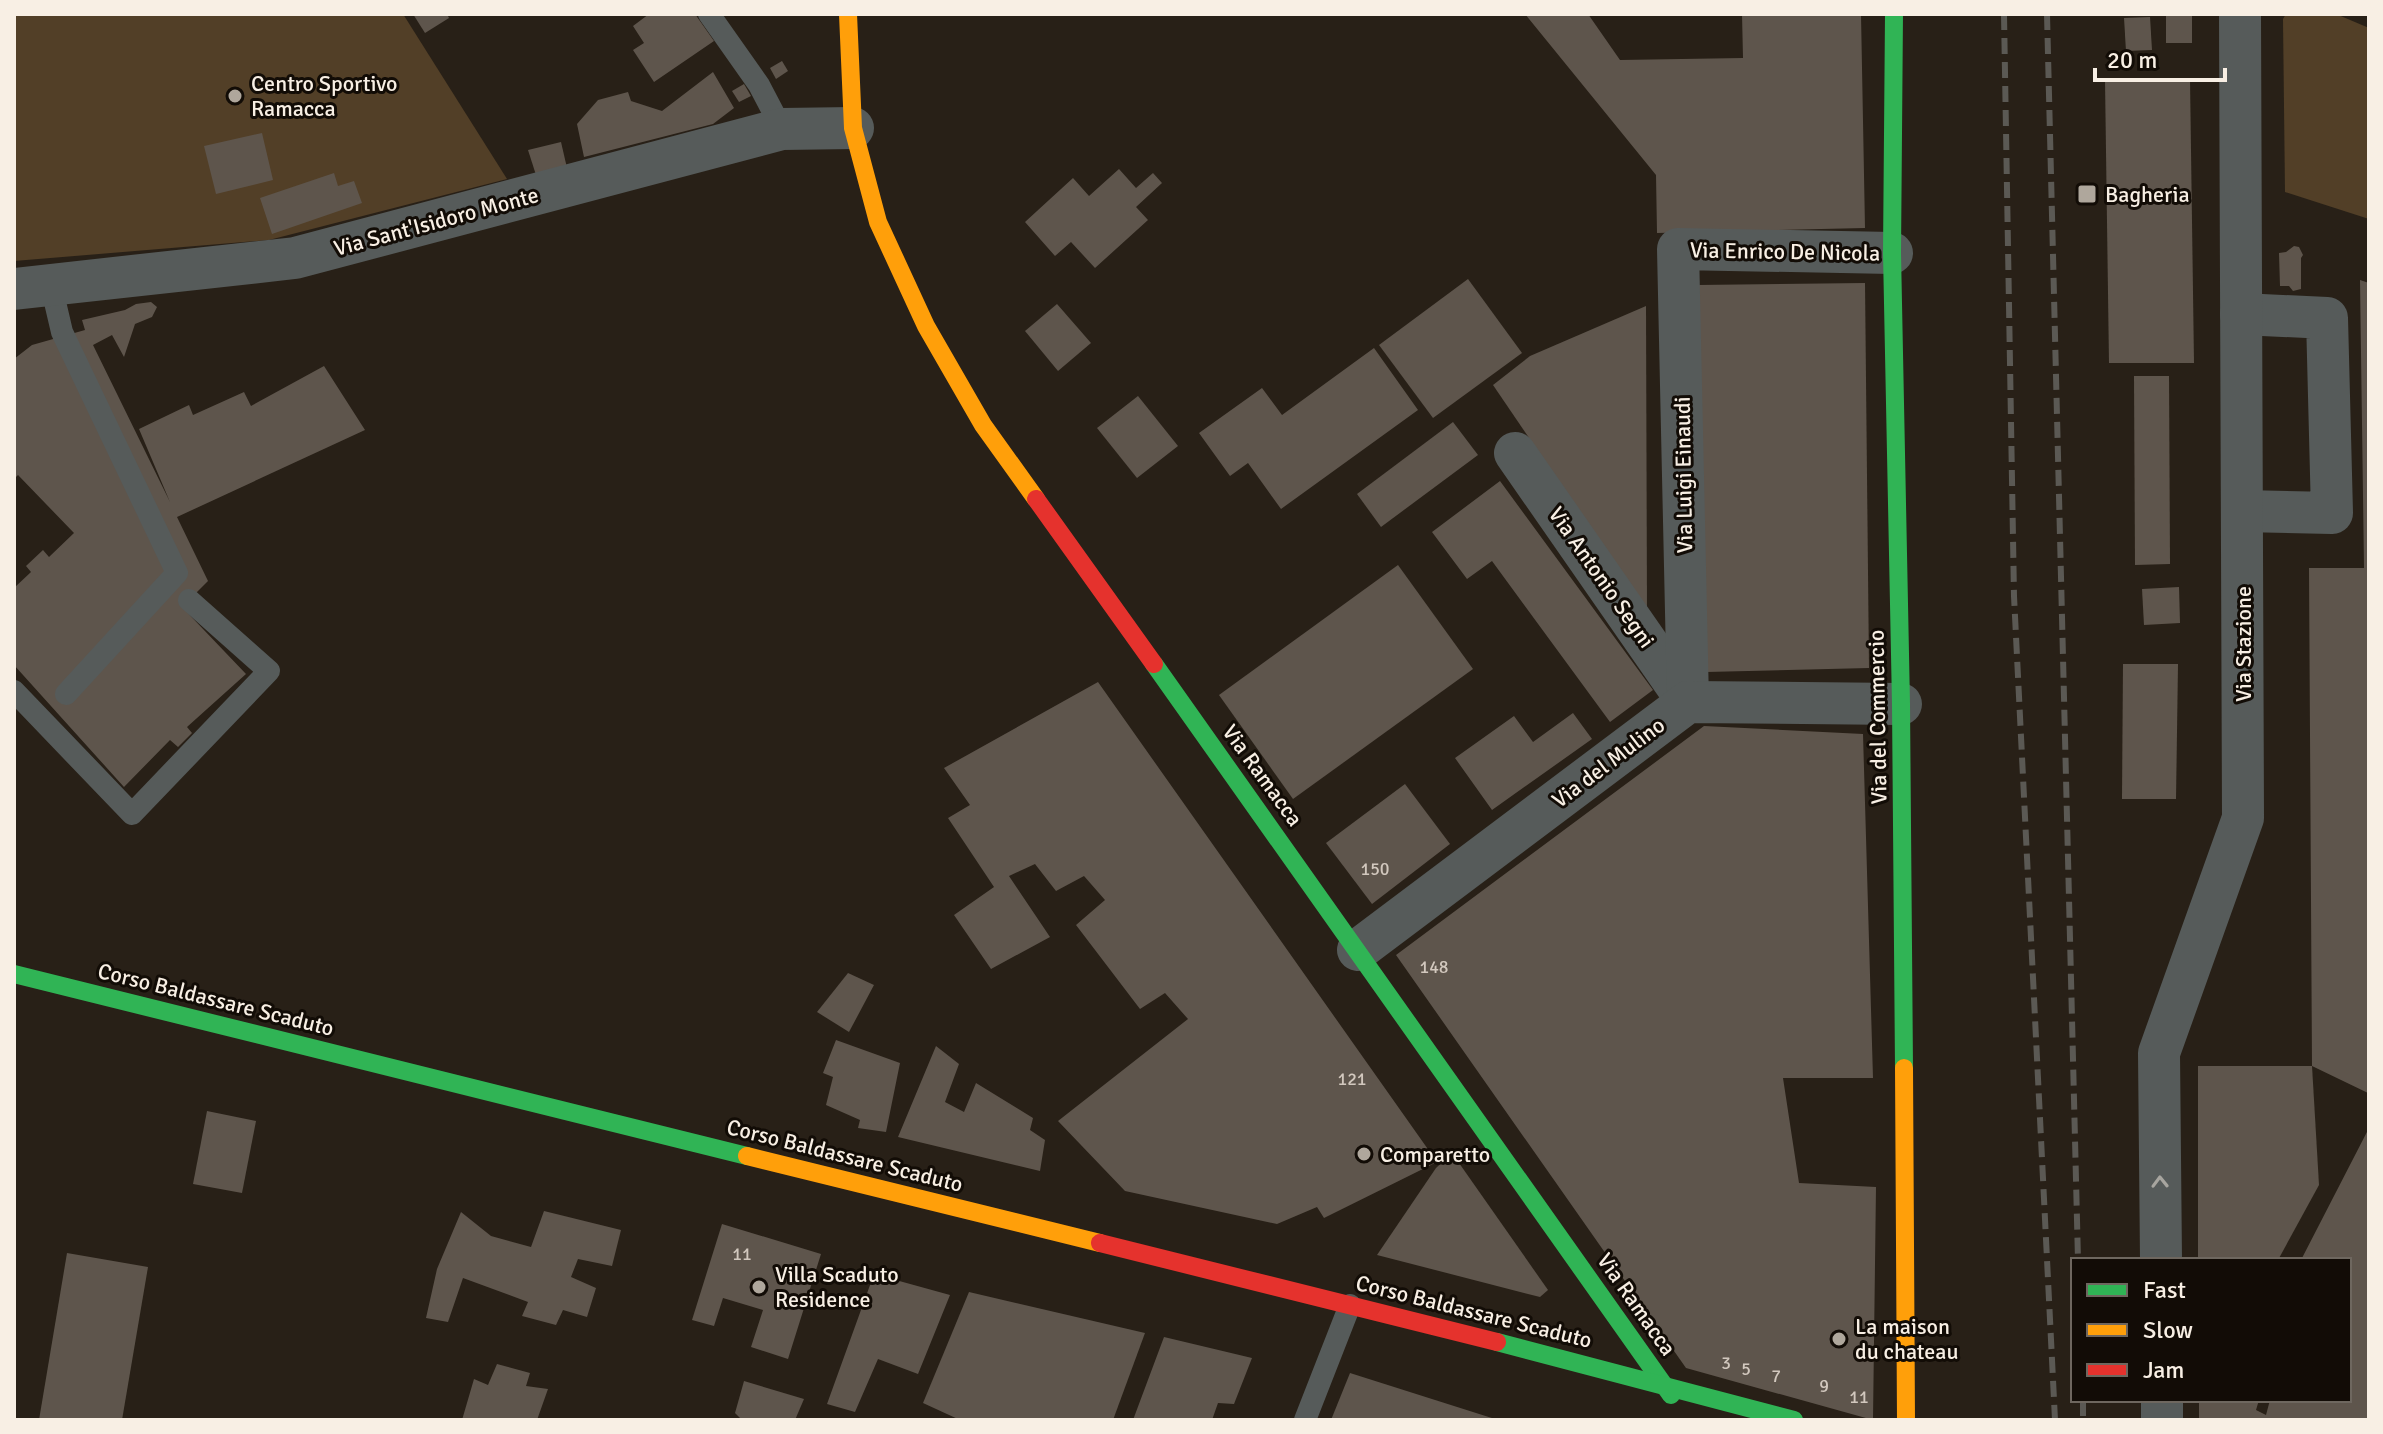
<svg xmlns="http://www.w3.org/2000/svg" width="2383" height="1434" font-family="Signika,sans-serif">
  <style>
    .green { fill: #523f27 }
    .building { fill: #5e554c }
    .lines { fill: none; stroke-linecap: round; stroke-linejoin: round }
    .lane { stroke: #565b5a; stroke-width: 22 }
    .street { stroke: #565b5a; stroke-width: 42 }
    .fast { stroke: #30b455; stroke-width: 18 }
    .slow { stroke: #ff9f0a; stroke-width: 18 }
    .jam { stroke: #e5322d; stroke-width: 18 }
    .rail { stroke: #5b5954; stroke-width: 6; stroke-dasharray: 16 8; stroke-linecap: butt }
    .oneway { stroke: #a7a59f }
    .poi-dot { fill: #afa79c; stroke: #120c06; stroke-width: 3 }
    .labels { text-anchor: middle; stroke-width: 6; stroke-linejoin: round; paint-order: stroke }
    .number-label { font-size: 18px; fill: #d2c8be }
    .poi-label { font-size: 22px; fill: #f8efe4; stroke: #120c06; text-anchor: start }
    .street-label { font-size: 22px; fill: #f8efe4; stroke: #120c06 }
  </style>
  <rect width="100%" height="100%" fill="#282017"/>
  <g class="green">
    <path d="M14 14H403L507 179 269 240 14 261Z"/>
    <path d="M2286 14H2336L2369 28V219L2285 192 2283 19Z"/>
  </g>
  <g class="building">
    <path d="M413 14H447L449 18 425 33Z"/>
    <path d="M649 14H695L714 41 654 82 633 50 644 43 633 26Z"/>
    <path d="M1525 14H1588L1620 60 1743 58 1742 14H1861L1865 228 1657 233 1656 175Z"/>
    <rect x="2166" y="14" width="26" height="29"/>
    <path d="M2150 17 2152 50 2126 51 2124 18Z"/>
    <path d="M782 61 788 71 776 79 770 68Z"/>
    <path d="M713 72 734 108 713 124 584 157 577 124 598 100 628 92 631 101 662 111Z"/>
    <path d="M2190 79 2194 363H2109L2105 80Z"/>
    <path d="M744 84 751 96 739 102 732 91Z"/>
    <path d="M262 133 273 180 216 194 204 146Z"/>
    <path d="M561 142 567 168 536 175 528 150Z"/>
    <path d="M1119 169 1136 188 1153 173 1162 183 1136 207 1148 220 1095 268 1071 242 1055 256 1025 222 1073 178 1089 196Z"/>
    <path d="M334 173 338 186 354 181 362 203 272 234 260 198Z"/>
    <path d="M2294 246 2299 247 2303 255 2301 258V289L2293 291 2289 286H2280L2279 253 2286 252Z"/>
    <path d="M1468 279 1522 353 1433 418 1379 345Z"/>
    <path d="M2360 280 2369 283 2368 1093 2312 1066 2309 568H2364Z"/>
    <path d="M1865 283 1869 668 1706 672 1697 285Z"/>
    <path d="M151 302 157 307 152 317 135 324 124 357 112 335 93 345 170 502 139 429 189 405 193 415 244 392 251 406 324 366 365 430 177 517 208 581 182 607 246 674 187 727 192 733 178 747 170 740 124 787 14 665V588L31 572 26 566 43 550 49 557 74 533 18 475 14 479V359L32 345 85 330 82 320 125 310 136 304Z"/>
    <path d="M1057 304 1091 343 1058 371 1025 331Z"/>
    <path d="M1646 306 1647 611 1493 385 1530 356Z"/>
    <path d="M1374 348 1418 410 1281 509 1248 463 1230 476 1199 433 1262 388 1282 415Z"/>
    <path d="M2134 376H2169L2170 564 2135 565Z"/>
    <path d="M1138 396 1178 446 1137 478 1097 428Z"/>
    <path d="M1453 422 1478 455 1381 527 1357 494Z"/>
    <path d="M1500 481 1653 690 1610 722 1492 561 1467 579 1432 532Z"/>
    <path d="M1398 565 1473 669 1293 799 1219 695Z"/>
    <path d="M2179 587 2180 623 2144 625 2142 589Z"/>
    <path d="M2123 664H2178L2176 799H2122Z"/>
    <path d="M1098 682 1437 1162 1324 1218 1317 1207 1277 1224 1125 1191 1058 1121 1188 1019 1165 993 1140 1009 1076 925 1105 900 1084 876 1056 891 1035 864 1009 876 1050 937 991 969 954 915 994 887 948 818 970 805 944 768Z"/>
    <path d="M1573 713 1592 739 1492 810 1455 758 1514 716 1533 742Z"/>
    <path d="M1704 726 1863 734 1873 1078H1783L1799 1183 1876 1187 1873 1420 1686 1368 1396 955Z"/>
    <path d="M1405 784 1450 844 1372 904 1326 843Z"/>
    <path d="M848 973 874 985 849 1032 817 1012Z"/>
    <path d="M836 1040 900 1063 886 1132 858 1128 860 1120 826 1105 833 1077 823 1073Z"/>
    <path d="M936 1046 959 1064 945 1102 964 1112 976 1083 1033 1118 1030 1130 1045 1140 1040 1171 898 1137Z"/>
    <path d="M2198 1066H2312L2319 1185 2278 1260H2198Z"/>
    <path d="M207 1111 256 1121 242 1193 193 1184Z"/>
    <path d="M2369 1128V1420H2199V1400H2259L2256 1410 2266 1415 2270 1400H2349V1260H2301Z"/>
    <path d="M1452 1153 1548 1290 1540 1297 1377 1255 1436 1168Z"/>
    <path d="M544 1211 621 1230 612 1266 578 1259 571 1277 596 1288 587 1317 563 1310 556 1325 522 1316 528 1302 463 1278 448 1322 426 1318 437 1269 461 1212 491 1236 531 1247Z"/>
    <path d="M722 1224 821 1254 788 1359 751 1347 763 1310 723 1298 714 1326 692 1320Z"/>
    <path d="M67 1253 148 1267 122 1420H39Z"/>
    <path d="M874 1274 950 1295 918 1374 878 1359 855 1412 827 1404Z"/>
    <path d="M969 1292 1145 1333 1113 1420H960L923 1403Z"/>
    <path d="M1164 1337 1252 1358 1234 1404 1218 1403 1212 1420H1133Z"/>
    <path d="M497 1364 530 1373 526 1386 548 1389 537 1420H462L474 1379 488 1385Z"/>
    <path d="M1350 1373 1495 1419V1420H1331Z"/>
    <path d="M744 1381 804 1399 795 1420H742L735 1413Z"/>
  </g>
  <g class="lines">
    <g class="lane">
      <path d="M709 14 759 85 782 129"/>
      <path d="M51 285 62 332 177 573 66 694"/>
      <path d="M14 691 132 814 269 671 189 600"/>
      <path d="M1305 1420 1350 1305"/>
    </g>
    <g class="street">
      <path d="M14 289 295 258 782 129 853 128"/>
      <path d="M2241 314 2327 318 2332 513 2242 511"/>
      <path d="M1515 453 1688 702"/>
      <path d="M1688 702 1678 249 1892 253"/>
      <path d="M1358 950 1688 702 1901 704"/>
      <path d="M2161 1260 2159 1053 2243 818 2240 14"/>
      <path d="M2162 1400V1420"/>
    </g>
    <g class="fast">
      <path d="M1894 14 1892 253 1901 704 1904 1068"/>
      <path d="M1154 664 1671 1395"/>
      <path d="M14 974 747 1156"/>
      <path d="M1497 1342 1794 1420"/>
    </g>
    <g class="slow">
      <path d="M848 14 853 128 878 222 926 326 983 425 1036 499"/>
      <path d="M1904 1068 1906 1420"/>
      <path d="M747 1156 1100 1243"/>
    </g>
    <g class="jam">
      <path d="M1036 499 1154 664"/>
      <path d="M1100 1243 1497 1342"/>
    </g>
    <g class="rail">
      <path d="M2004 14 2014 596 2055 1420"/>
      <path d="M2047 14 2078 1260"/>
      <path d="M2083 1400V1420"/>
    </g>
  </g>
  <defs><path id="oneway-chevron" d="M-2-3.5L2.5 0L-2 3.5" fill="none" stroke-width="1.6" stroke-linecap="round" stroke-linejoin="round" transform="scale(2)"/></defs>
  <use class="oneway" href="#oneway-chevron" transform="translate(2160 1182) rotate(-91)"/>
  <g class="poi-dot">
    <circle cx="235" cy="96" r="8"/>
    <rect x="2077" y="184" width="20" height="20" rx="4"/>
    <circle cx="1364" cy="1154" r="8"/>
    <circle cx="759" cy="1287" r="8"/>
    <circle cx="1839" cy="1339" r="8"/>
  </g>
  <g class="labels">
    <g class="number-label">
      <text x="1375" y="875">150</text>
      <text x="1434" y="973">148</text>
      <text x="1352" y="1085">121</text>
      <text x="742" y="1260">11</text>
      <text x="1726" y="1369">3</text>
      <text x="1746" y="1375">5</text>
      <text x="1776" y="1382">7</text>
      <text x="1824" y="1392">9</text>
      <text x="1859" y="1403">11</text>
    </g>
    <g class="poi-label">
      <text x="251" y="91">Centro Sportivo<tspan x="251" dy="25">Ramacca</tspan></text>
      <text x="2105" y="202">Bagheria</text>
      <text x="1380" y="1162">Comparetto</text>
      <text x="775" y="1282">Villa Scaduto<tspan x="775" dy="25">Residence</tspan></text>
      <text x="1855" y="1334">La maison<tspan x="1855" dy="25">du chateau</tspan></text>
    </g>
    <g class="street-label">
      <text transform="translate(436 221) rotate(-15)" y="8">Via Sant'Isidoro Monte</text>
      <text transform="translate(1785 251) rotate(1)" y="8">Via Enrico De Nicola</text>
      <text transform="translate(1683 475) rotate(-91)" y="8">Via Luigi Einaudi</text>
      <text transform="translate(1602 577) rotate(55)" y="8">Via Antonio Segni</text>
      <text transform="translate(2243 644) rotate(-90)" y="8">Via Stazione</text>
      <text transform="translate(1877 717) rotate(-91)" y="8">Via del Commercio</text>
      <text transform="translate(1608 762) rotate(-37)" y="8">Via del Mulino</text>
      <text transform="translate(1263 775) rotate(54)" y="8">Via Ramacca</text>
      <text transform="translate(216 999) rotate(14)" y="8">Corso Baldassare Scaduto</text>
      <text transform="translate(845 1155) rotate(14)" y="8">Corso Baldassare Scaduto</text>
      <text transform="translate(1637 1304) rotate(55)" y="8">Via Ramacca</text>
      <text transform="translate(1474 1311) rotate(14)" y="8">Corso Baldassare Scaduto</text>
    </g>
  </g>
  <rect width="2383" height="1434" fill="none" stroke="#f8efe4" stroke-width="32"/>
  <rect x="2071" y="1258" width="280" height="144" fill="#120c06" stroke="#6e675f" stroke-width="2"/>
  <rect x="2087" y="1284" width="40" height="12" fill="#30b455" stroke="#6e675f" stroke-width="2"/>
  <text x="2143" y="1298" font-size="24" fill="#f8efe4">Fast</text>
  <rect x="2087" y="1324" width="40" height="12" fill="#ff9f0a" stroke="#6e675f" stroke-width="2"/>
  <text x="2143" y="1338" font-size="24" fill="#f8efe4">Slow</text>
  <rect x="2087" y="1364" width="40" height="12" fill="#e5322d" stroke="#6e675f" stroke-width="2"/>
  <text x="2143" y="1378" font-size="24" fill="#f8efe4">Jam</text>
  <path d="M2095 68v12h130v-12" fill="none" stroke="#f8efe4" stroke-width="4"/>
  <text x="2107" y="68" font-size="24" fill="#f8efe4" stroke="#120c06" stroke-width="6" paint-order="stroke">20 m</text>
</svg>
